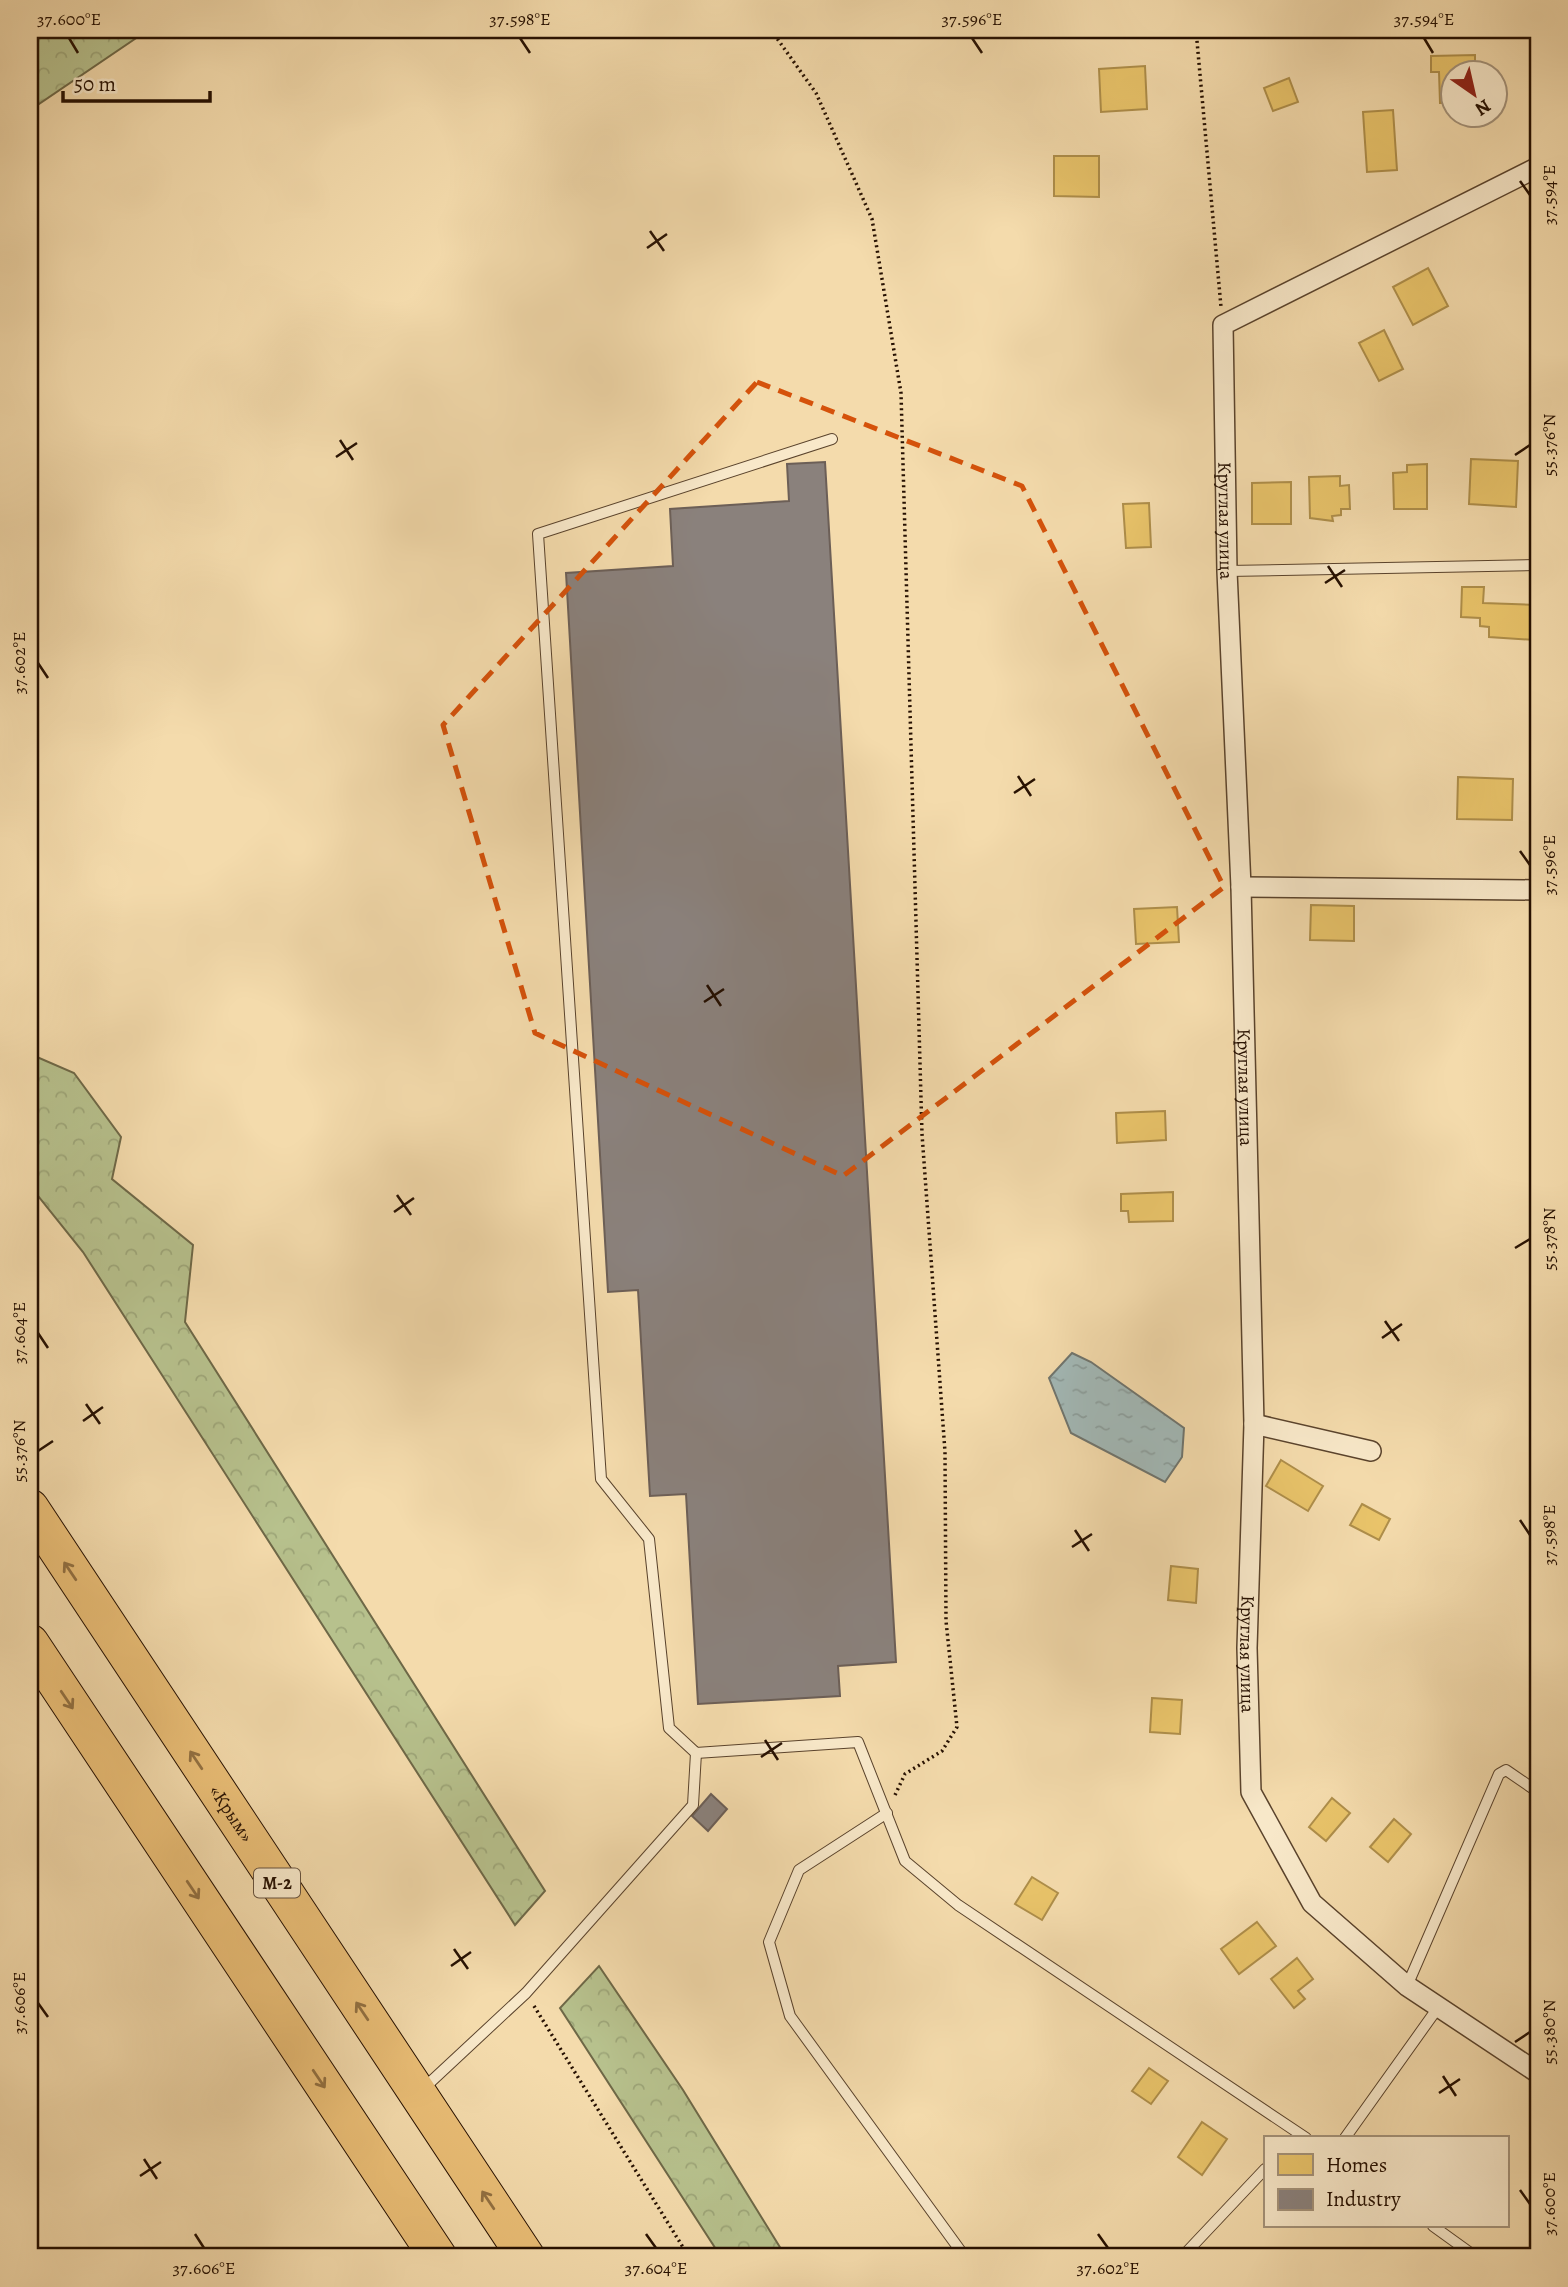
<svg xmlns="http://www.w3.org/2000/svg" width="1568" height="2287" font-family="Alegreya,serif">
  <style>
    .forest { fill: url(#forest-crowns); stroke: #6e6847; stroke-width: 2 }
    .water { fill: url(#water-ripples); stroke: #70756e; stroke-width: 2 }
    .homes { fill: #e9c46a; stroke: #ae8e4a; stroke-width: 2 }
    .industry { fill: #8a817c; stroke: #6c5f57; stroke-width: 2 }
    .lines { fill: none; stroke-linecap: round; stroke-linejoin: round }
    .lane-casing { stroke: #5a432c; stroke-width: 12 }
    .street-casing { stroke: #5a432c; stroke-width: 22 }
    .highway-casing { stroke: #261001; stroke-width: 39 }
    .path { stroke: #261001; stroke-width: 3.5; stroke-dasharray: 2 3.5; stroke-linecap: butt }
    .lane { stroke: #f8e8c9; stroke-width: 10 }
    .street { stroke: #f8e8c9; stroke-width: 19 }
    .highway { stroke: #eabe76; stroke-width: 37 }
    .oneway { stroke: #927041 }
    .marked { fill: none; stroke: #d5520b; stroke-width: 5; stroke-dasharray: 14 9; stroke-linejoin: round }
    .ticks { fill: none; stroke: #261001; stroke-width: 2.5 }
    .labels { text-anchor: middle; stroke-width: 7; stroke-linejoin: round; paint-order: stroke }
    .shield { fill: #f8e8c9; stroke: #65513d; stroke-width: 2 }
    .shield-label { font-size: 18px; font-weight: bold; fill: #261001 }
    .street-label { font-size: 19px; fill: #261001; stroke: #f8e8c9 }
    .neatline { fill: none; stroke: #261001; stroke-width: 2.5 }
    .ticks-label { font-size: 18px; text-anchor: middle; fill: #261001 }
  </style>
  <defs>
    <pattern id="forest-crowns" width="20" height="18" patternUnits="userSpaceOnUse" patternTransform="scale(1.75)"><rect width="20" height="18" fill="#b7c18d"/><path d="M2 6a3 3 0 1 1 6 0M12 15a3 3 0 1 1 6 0" fill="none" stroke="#9da578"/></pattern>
    <pattern id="water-ripples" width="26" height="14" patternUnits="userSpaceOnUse" patternTransform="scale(1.75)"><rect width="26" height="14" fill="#a2b8b6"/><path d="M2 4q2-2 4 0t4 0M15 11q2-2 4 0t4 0" fill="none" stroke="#8b9d9b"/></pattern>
  </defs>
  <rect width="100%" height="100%" fill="#f4dbac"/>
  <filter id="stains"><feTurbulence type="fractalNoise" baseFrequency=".00286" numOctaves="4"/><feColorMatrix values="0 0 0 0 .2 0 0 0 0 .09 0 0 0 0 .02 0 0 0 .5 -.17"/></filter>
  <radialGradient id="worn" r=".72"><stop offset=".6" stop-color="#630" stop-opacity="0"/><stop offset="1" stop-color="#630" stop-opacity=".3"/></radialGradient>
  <g class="forest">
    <path d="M30 30H148L30 110Z"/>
    <path d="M30 1054 74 1073 121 1137 112 1179 193 1245 185 1322 545 1891 515 1925 83 1252 30 1186Z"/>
    <path d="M599 1966 683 2090 786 2257H721L560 2008Z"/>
  </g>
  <path class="water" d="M1072 1353 1091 1362 1184 1428 1182 1457 1165 1482 1071 1433 1049 1378Z"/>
  <g class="homes">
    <path d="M1475 55V74H1452V103H1440L1439 72H1431V56Z"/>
    <path d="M1145 66 1147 109 1101 112 1099 69Z"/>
    <path d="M1289 78 1298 102 1273 111 1264 88Z"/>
    <path d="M1393 110 1397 170 1367 172 1363 112Z"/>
    <path d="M1054 156H1099V197L1054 196Z"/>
    <path d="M1428 268 1448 306 1413 325 1393 287Z"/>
    <path d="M1384 330 1403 369 1379 381 1359 343Z"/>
    <path d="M1471 459 1518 461 1516 507 1469 504Z"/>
    <path d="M1427 464V509H1394L1393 473 1407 472V465Z"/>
    <path d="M1340 476V486L1349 485 1350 509H1341V515L1332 516 1333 521 1310 518 1309 477Z"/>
    <path d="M1291 482V524H1252V483Z"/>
    <path d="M1149 503 1151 547 1126 548 1123 504Z"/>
    <path d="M1462 587H1484L1483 603 1536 605 1535 640 1489 637V627L1480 626V618L1461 617Z"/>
    <path d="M1458 777 1513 779 1512 820 1457 819Z"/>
    <path d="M1311 905 1354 906V941L1310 940Z"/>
    <path d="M1177 907 1179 942 1136 944 1134 909Z"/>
    <path d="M1165 1111 1166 1140 1117 1143 1116 1113Z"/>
    <path d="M1173 1192V1221L1129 1222 1128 1211H1121V1194Z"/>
    <path d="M1281 1460 1323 1486 1308 1511 1266 1486Z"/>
    <path d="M1362 1504 1390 1519 1379 1540 1350 1525Z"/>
    <path d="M1171 1566 1198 1569 1196 1603 1168 1600Z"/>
    <path d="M1152 1698 1182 1700 1180 1734 1150 1732Z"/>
    <path d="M1332 1798 1350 1813 1326 1841 1309 1827Z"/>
    <path d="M1394 1819 1411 1834 1388 1862 1370 1847Z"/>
    <path d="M1032 1877 1058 1893 1042 1920 1015 1904Z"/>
    <path d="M1257 1922 1276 1946 1239 1974 1221 1949Z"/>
    <path d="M1297 1958 1313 1979 1298 1991 1305 1999 1294 2008 1271 1979Z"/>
    <path d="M1149 2068 1168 2081 1151 2104 1132 2091Z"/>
    <path d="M1202 2122 1227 2139 1202 2175 1178 2157Z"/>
  </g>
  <g class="industry">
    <path d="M825 462 896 1662 838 1666 840 1696 698 1704 686 1494 650 1496 638 1290 608 1292 566 573 673 566 670 509 789 501 787 464Z"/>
    <path d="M711 1794 727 1809 708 1831 692 1816Z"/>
  </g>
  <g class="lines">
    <g class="lane-casing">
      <g id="lane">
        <path d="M832 439 538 534 601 1479 649 1539 669 1728 696 1753 858 1742 905 1861 958 1905 1306 2138"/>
        <path d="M1227 571 1538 565"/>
        <path d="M887 1813 799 1870 769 1942 790 2016 965 2257"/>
        <path d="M1407 1986 1499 1774 1506 1770 1538 1792"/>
        <path d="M423 2089 526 1993 693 1805 696 1753"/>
        <path d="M1345 2138 1437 2009"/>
        <path d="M1433 2226 1476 2257"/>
        <path d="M1182 2257 1265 2169"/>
      </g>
    </g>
    <g class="street-casing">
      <g id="street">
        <path id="s1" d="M1538 167 1223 325 1227 571 1241 887 1254 1424 1247 1648 1251 1792 1312 1903 1407 1986 1538 2073"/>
        <path d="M1241 887 1538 890"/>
        <path d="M1254 1424 1371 1451"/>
      </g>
    </g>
    <g class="highway-casing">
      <g id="highway">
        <path id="s2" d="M30 1508 526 2257"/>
        <path d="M30 1643 438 2257"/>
      </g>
    </g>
    <g class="path">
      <path d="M771 30 816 93 872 219 901 393 922 1134 945 1452 946 1621 957 1727 942 1751 905 1774 895 1795"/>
      <path d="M1196 30 1221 307"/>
      <path d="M534 2006 689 2257"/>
    </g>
    <use href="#lane" class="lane"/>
    <use href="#street" class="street"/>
    <use href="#highway" class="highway"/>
  </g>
  <defs><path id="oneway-shaft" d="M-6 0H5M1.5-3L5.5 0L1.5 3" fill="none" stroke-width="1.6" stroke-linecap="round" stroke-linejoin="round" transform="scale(1.75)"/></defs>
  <g class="oneway">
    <use href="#oneway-shaft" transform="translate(70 1571) rotate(-124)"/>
    <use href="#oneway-shaft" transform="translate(67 1700) rotate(56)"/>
    <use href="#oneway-shaft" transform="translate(196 1760) rotate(-124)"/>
    <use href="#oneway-shaft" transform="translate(193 1890) rotate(56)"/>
    <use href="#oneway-shaft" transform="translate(362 2011) rotate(-124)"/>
    <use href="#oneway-shaft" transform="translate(319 2079) rotate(56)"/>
    <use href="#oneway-shaft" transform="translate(488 2200) rotate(-124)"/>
  </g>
  <path class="marked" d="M757 382 1022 486 1224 887 843 1176 535 1033 443 725Z"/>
  <path class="ticks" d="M69 38 78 53M520 38 530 53M972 38 982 53M1424 38 1433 53M1520 181 1530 195M650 231 664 251M647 248 667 234M340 440 353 460M1515 455 1530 445M336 457 357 443M1328 566 1342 587M1325 583 1345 570M38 663 48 678M1018 776 1031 796M1014 793 1035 779M1520 851 1530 865M707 985 721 1006M704 1002 724 989M397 1195 411 1215M394 1212 414 1198M1515 1248 1530 1239M1385 1321 1399 1341M38 1333 48 1348M1382 1338 1402 1324M86 1404 100 1424M83 1421 103 1407M38 1451 53 1441M1520 1520 1530 1535M1075 1530 1089 1551M1072 1547 1092 1534M765 1740 778 1760M761 1757 782 1743M454 1949 468 1969M451 1966 471 1952M38 2003 48 2017M1515 2042 1530 2032M1443 2076 1456 2096M1439 2093 1460 2079M144 2159 157 2179M140 2176 161 2162M1520 2190 1530 2204M195 2234 204 2248M646 2234 656 2248M1098 2234 1108 2248"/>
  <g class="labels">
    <rect class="shield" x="254" y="1868.5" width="46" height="29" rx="5"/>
    <g class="shield-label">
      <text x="277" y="1889">М-2</text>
    </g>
    <g class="street-label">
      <text dy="7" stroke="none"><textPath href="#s1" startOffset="548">Круглая улица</textPath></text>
      <text dy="7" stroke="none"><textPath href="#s1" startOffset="1115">Круглая улица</textPath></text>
      <text dy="7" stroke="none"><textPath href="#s1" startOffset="1682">Круглая улица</textPath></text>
      <text dy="7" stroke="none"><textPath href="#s2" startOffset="366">«Крым»</textPath></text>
    </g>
  </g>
  <rect width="1568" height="2287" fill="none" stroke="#f4dbac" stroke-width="77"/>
  <rect x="1264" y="2136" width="245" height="91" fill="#f8e8c9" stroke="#a49279" stroke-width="2"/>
  <rect x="1278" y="2154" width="35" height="21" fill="#e9c46a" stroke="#a49279" stroke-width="2"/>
  <text x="1326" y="2172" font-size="21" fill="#261001">Homes</text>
  <rect x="1278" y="2189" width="35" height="21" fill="#8a817c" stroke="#a49279" stroke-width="2"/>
  <text x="1326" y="2206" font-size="21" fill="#261001">Industry</text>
  <g transform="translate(1474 94) rotate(146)"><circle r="33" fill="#f8e8c9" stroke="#a49279" stroke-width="2"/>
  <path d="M0-5L12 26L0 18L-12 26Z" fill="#8f2418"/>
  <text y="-10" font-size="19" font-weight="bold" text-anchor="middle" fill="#261001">N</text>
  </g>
  <path d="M63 91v10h147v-10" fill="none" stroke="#261001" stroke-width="3.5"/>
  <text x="74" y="91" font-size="21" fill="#261001" stroke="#f8e8c9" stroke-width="5" paint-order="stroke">50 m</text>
  <rect x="38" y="38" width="1492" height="2210" class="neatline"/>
  <g class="ticks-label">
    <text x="69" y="25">37.600°E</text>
    <text x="520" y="25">37.598°E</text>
    <text x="972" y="25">37.596°E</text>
    <text x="1424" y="25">37.594°E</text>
    <text transform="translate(1549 195) rotate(-90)" y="6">37.594°E</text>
    <text transform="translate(1549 445) rotate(-90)" y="6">55.376°N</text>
    <text transform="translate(19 663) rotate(-90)" y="6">37.602°E</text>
    <text transform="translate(1549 865) rotate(-90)" y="6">37.596°E</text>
    <text transform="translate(1549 1239) rotate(-90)" y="6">55.378°N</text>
    <text transform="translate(19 1333) rotate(-90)" y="6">37.604°E</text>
    <text transform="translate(19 1451) rotate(-90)" y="6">55.376°N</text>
    <text transform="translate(1549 1535) rotate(-90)" y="6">37.598°E</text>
    <text transform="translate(19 2003) rotate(-90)" y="6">37.606°E</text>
    <text transform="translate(1549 2032) rotate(-90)" y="6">55.380°N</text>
    <text transform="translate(1549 2204) rotate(-90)" y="6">37.600°E</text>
    <text x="204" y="2274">37.606°E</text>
    <text x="656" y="2274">37.604°E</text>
    <text x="1108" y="2274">37.602°E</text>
  </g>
  <rect width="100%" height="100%" filter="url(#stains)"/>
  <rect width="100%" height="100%" fill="url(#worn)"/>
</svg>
